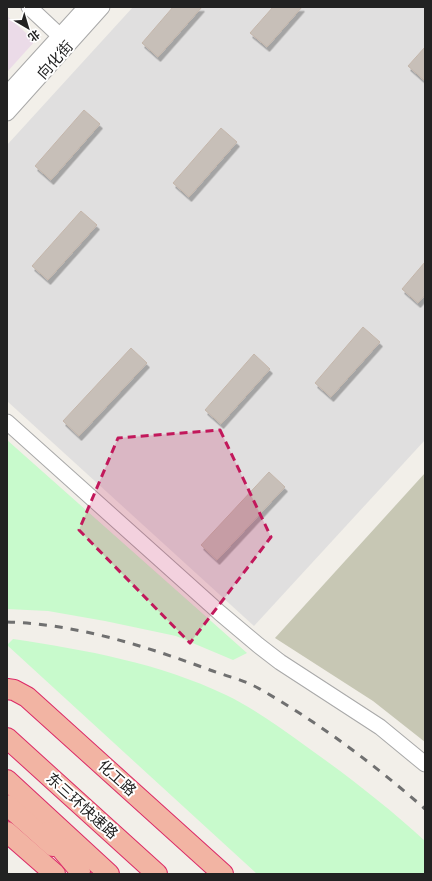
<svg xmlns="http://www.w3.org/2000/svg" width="432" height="881" font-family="Figtree,'Noto Sans SC',sans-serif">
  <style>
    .residential { fill: #e0dfdf }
    .industrial { fill: #ebdbe8 }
    .construction { fill: #c7c7b4 }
    .park { fill: #c8facc }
    .building { fill: #c7bfb8; stroke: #c4b6ab; filter: url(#shadow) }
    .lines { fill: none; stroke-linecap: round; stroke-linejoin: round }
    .tertiary-casing { stroke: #a9a9a9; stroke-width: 17 }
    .trunk-casing { stroke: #dc2a67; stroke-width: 22 }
    .tertiary { stroke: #fff; stroke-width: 15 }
    .trunk { stroke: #f2b4a3; stroke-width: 20 }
    .rail { stroke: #707070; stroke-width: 3; stroke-dasharray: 8 8; stroke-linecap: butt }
    .marked { fill: #c2185b; fill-opacity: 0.2; stroke: #c2185b; stroke-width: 3; stroke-dasharray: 8 5; stroke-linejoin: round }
    .labels { text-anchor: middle; stroke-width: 4; stroke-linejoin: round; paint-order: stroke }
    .street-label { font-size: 15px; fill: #222; stroke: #fff }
  </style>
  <defs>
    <filter id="shadow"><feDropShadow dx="2.5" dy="4.5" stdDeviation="0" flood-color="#0004"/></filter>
  </defs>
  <rect width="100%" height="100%" fill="#f2efe9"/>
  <path class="residential" d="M133 7H425V440L254 626 7 401V145Z"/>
  <path class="industrial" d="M7 16 35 41 7 72Z"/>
  <path class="construction" d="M425 473V742L373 701 275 638Z"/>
  <g class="park">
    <path d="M7 440 247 653 233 660 176 636 105 621 48 611 7 609Z"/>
    <path d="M13 639C86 650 159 663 226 695 255 709 281 728 307 747 348 776 388 807 425 841V874H257L7 645Z"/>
  </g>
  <g class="building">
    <path d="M173 7H202L158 57 142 43Z"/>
    <path d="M273 7H302L267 47 250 33Z"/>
    <path d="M425 47V79L424 80 408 66Z"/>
    <path d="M84 110 100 124 51 180 35 166Z"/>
    <path d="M221 128 237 142 189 197 173 183Z"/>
    <path d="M81 211 97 225 48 280 32 266Z"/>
    <path d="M425 262V295L418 303 402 289Z"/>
    <path d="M363 327 380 342 331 397 315 383Z"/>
    <path d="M131 348 147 363 79 436 63 421Z"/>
    <path d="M254 354 270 369 221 424 205 410Z"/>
    <path d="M269 472 285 487 217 560 201 545Z"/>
  </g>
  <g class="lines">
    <g class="tertiary-casing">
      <g id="tertiary">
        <path d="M29 7 60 36"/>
        <path d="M7 94 86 7"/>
        <path d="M7 113 102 7"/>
        <path d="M7 422 220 613 258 645 280 662 380 727 425 764"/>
      </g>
    </g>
    <g class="trunk-casing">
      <g id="trunk">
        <path d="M7 689 14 690 27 697 223 874"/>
        <path d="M7 738 157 874"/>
        <path d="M7 780 109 874"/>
        <path d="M7 805 53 846"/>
        <path d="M7 832 55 874"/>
        <path d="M47 832 80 871"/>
      </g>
    </g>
    <use href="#tertiary" class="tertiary"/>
    <use href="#trunk" class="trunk"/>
    <path class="rail" d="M7 622C77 624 145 646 210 670 226 676 244 680 258 688 318 722 374 764 425 809"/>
  </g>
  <path class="marked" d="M220 430 271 537 190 643 79 530 118 438Z"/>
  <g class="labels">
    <g class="street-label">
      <text transform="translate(55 60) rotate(-48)" y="5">向化街</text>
      <text transform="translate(117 778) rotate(42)" y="5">化工路</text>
      <text transform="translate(82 806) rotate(42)" y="5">东三环快速路</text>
    </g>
  </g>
  <rect width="432" height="881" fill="none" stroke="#222222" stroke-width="16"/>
  <g transform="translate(28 28) rotate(142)" stroke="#ffffff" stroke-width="3" paint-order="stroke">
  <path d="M0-3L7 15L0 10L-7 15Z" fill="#222222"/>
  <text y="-6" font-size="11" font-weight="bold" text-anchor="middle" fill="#222222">北</text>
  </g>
</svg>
